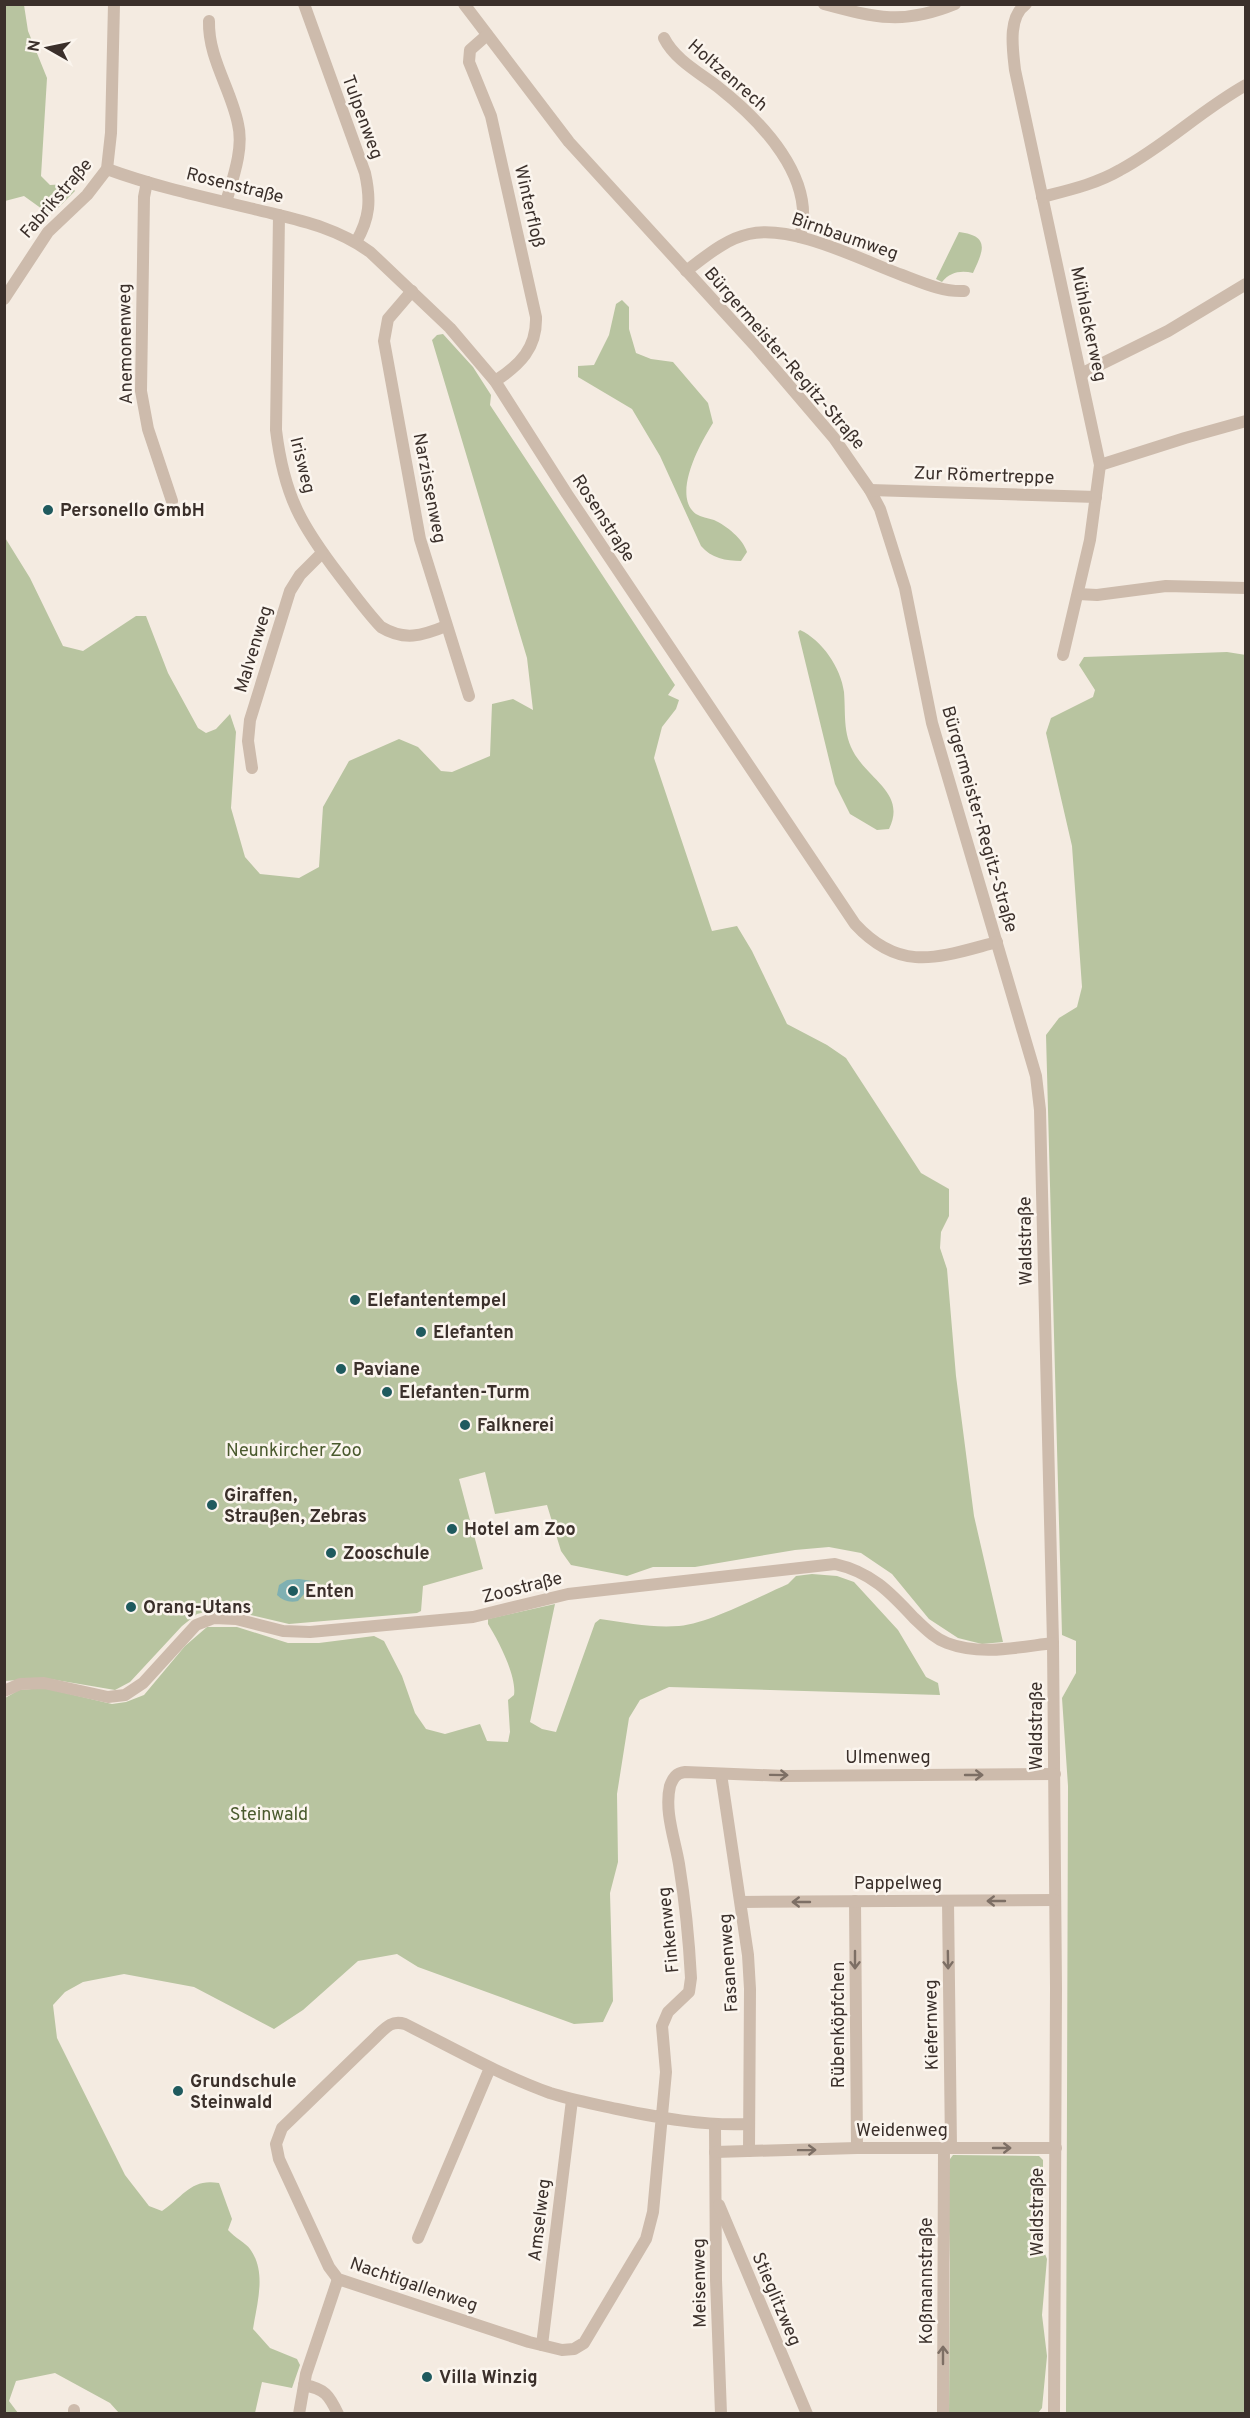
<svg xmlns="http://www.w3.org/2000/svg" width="1250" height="2418" font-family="Overpass,sans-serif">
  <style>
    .green { fill: #b8c4a0 }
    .water { fill: #7fb0b2 }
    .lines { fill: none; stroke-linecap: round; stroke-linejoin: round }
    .minor { stroke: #cdbbac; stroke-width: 12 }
    .oneway { stroke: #7d6f65 }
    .poi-dot { fill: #1f5a5e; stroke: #fbf5ee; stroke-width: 2 }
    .labels { text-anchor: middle; stroke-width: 5; stroke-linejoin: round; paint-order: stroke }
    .street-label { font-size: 18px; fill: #3b302b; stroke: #fbf5ee }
    .poi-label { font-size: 18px; font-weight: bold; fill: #3b302b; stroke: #fbf5ee; text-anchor: start }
    .park-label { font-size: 18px; fill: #4a5a2e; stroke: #fbf5ee }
  </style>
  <rect width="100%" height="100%" fill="#f4ebe1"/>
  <g class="green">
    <path d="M5 4 24 5 28 31 47 78 41 176 50 185 69 184 75 191 55 211 49 214 24 196 5 201Z"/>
    <path d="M959 232C991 236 983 251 973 273 961 270 950 272 942 282L936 279Z"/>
    <path d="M622 300 629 307V329L636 353 651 359 673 362 708 403 713 423C701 442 671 495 696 514 701 517 708 518 714 520 727 526 743 539 747 552L741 561C726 561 711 558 701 546L660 456 632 409 578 377V366L594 365 609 335 616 304Z"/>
    <path d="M443 334 473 367 491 395 490 405 675 685 668 695 679 700 676 709 662 727 654 758 712 931 737 926 752 951 787 1024 827 1045 846 1058 921 1173 949 1189V1216L941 1232 940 1248 947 1269 956 1376 974 1516 1003 1642 982 1644 958 1638 929 1619 892 1574 861 1553 829 1547 795 1550 695 1567H653L627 1576 571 1565 561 1551 547 1505 495 1514 485 1472 459 1479 483 1569 423 1586 421 1611 417 1613 289 1624 221 1608 197 1614 182 1626 130 1682 115 1690 44 1678 5 1681 4 536 30 578 63 646 83 651 136 616H146L168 673 198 728 206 733 216 729 230 714 236 732 231 808 245 857 260 874 299 878 319 867 323 807 349 761 399 739 418 747 441 771 452 772 490 756 492 704 513 699 533 710 527 658 432 340 437 335Z"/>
    <path d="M800 630C822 640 841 668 844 692 846 717 842 737 858 759 875 783 905 796 889 829L877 830 850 814 835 784 798 632Z"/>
    <path d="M1227 652 1246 655 1245 2413H1066L1068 1786 1062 1698 1076 1673V1641L1062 1635 1046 1035 1059 1018 1077 1007 1082 987 1072 846 1046 733 1051 718 1093 697 1095 690 1079 665 1084 657Z"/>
    <path d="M812 1574 837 1576 854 1582 898 1630 926 1677 938 1683 940 1695 669 1687 640 1700 629 1718 617 1794 618 1862 610 1893 613 2001 603 2022 574 2024 418 1967 397 1954 358 1961 303 2010 274 2029 194 1987 124 1974 83 1982 65 1992 53 2005 57 2038 125 2175 149 2206 162 2211C184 2196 191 2178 219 2183L232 2219 228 2230C235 2238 246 2243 250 2249 267 2272 257 2303 253 2329L270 2348 297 2359 300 2365 292 2388 262 2382 255 2413H119L110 2403 55 2373 16 2381 9 2401 18 2413 5 2414V1698L19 1690 44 1688 112 1704 126 1702 144 1695 185 1646 207 1627H237L288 1643H319L374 1636 384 1641 402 1676 415 1713 426 1729 445 1734 480 1724 487 1741 508 1742 510 1732 508 1700 514 1695C517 1676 498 1640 488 1624V1619L555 1604 530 1722 542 1729 556 1732 595 1623 600 1619C627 1623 652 1628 679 1626 710 1623 758 1597 788 1584L796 1576Z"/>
    <path d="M953 2155 1039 2156 1043 2160V2249L1047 2259 1042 2315 1047 2356 1042 2408 1038 2413H949L950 2263 947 2163Z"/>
  </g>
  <path class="water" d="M299 1579 312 1581 321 1587 304 1594 298 1601C290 1603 283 1601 277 1595L279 1585 287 1580Z"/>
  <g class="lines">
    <g class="minor">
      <path d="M304 4 365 173C371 200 370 218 356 242"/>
      <path d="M464 4 569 142 757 348 834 438 870 490 880 509 905 588 932 723 1036 1076 1040 1110 1053 1643 1056 1988 1054 2414"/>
      <path d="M824 4C876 18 904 25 955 4"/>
      <path d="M1026 4C1007 17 1013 51 1015 70L1100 465 1090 540 1063 655"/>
      <path d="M209 21C208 58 231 89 238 124 244 148 233 178 226 202"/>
      <path d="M487 35 470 50 469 62 491 116 536 317C537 348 520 365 495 381"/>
      <path d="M664 38C675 60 700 73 718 87 761 121 817 178 800 237"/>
      <path d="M107 169C156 187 208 198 258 210 298 220 336 227 370 252L450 328 495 381 567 494 855 924C901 974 940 957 997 942"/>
      <path d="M147 182 144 197 141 391 148 429 172 501"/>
      <path d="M1042 197C1069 190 1096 184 1120 170 1165 146 1201 110 1246 85"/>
      <path d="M279 215 276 430C284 496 301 525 340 576 353 593 366 611 381 627 404 641 422 636 446 626"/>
      <path d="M686 271C705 257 725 239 749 234 793 224 861 260 902 275 923 283 943 292 964 291"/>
      <path d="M412 291 388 319 384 341 420 539 469 696"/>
      <path d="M4 299 48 232 87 195 107 169 111 133 114 4"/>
      <path d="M1081 374 1168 331 1246 284"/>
      <path d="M1100 465 1185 438 1246 421"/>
      <path d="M870 490 1096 497"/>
      <path d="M1078 594 1097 595 1166 586 1246 588"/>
      <path d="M252 768 248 741 250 720 290 591 300 575 322 553"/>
      <path d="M4 1691 20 1684 44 1683 108 1697 125 1695 143 1683 196 1625 214 1618 236 1619 283 1631 310 1632 473 1617 568 1594 835 1564C871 1572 890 1592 914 1618 925 1628 934 1638 947 1643 981 1656 1019 1647 1053 1643"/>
      <path d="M721 1774 748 1955 750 1989 749 2151"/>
      <path d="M855 1901 857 2148"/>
      <path d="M948 1901 951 2148"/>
      <path d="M741 1902 1055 1900"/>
      <path d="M749 2124C703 2126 661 2118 617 2109 595 2104 572 2100 550 2093 500 2075 453 2048 405 2024 392 2020 386 2027 377 2036L282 2128 276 2144 279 2159 329 2267 338 2279 529 2342 562 2350 574 2349 584 2343 646 2239 653 2212 666 2072 662 2026 668 2012 689 1992 691 1978C689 1940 685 1901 679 1864 675 1840 664 1811 670 1786 673 1778 676 1773 685 1772L785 1776 1055 1774"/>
      <path d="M715 2125 716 2280 721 2414"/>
      <path d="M715 2152 857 2148H1056"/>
      <path d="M719 2205 807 2414"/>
      <path d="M418 2238 490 2068"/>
      <path d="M542 2345 572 2100"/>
      <path d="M304 2385C325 2389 329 2395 338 2414"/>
      <path d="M74 2414V2410"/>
      <path d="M299 2414 306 2374 338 2279"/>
      <path d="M943 2414 944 2148"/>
    </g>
  </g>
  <defs><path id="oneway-shaft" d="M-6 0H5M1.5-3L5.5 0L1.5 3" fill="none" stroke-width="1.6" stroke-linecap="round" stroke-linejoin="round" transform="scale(1.5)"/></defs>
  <g class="oneway">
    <use href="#oneway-shaft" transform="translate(779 1775) rotate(1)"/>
    <use href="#oneway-shaft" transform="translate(974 1775)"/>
    <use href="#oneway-shaft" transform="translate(996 1901) rotate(180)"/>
    <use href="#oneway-shaft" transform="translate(801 1902) rotate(180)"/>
    <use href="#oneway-shaft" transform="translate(855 1960) rotate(90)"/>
    <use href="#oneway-shaft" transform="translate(948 1960) rotate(89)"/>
    <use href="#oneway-shaft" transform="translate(1002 2148)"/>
    <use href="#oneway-shaft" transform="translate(807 2150) rotate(-1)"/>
    <use href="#oneway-shaft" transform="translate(943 2355) rotate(-90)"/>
  </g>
  <g class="poi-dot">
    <circle cx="48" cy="510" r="6"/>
    <circle cx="355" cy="1300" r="6"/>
    <circle cx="421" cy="1332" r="6"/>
    <circle cx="341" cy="1369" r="6"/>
    <circle cx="387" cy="1392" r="6"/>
    <circle cx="465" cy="1425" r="6"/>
    <circle cx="212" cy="1505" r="6"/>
    <circle cx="452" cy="1529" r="6"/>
    <circle cx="331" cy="1553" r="6"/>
    <circle cx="293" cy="1591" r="6"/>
    <circle cx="131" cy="1607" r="6"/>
    <circle cx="178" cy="2091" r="6"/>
    <circle cx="427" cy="2377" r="6"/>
  </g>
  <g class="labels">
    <g class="street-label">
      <text transform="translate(728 75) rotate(41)" y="6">Holtzenrech</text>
      <text transform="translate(363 117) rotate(70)" y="6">Tulpenweg</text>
      <text transform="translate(235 185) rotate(14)" y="6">Rosenstraße</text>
      <text transform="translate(56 198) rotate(-49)" y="6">Fabrikstraße</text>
      <text transform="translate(530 206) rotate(77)" y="6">Winterfloß</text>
      <text transform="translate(845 236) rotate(19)" y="6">Birnbaumweg</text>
      <text transform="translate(1089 324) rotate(78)" y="6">Mühlackerweg</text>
      <text transform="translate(125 344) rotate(-91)" y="6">Anemonenweg</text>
      <text transform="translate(785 358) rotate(49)" y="6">Bürgermeister-Regitz-Straße</text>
      <text transform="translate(303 465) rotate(76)" y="6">Irisweg</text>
      <text transform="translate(984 475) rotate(2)" y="6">Zur Römertreppe</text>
      <text transform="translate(430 488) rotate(79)" y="6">Narzissenweg</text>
      <text transform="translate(604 518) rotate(57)" y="6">Rosenstraße</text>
      <text transform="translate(253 649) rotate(-73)" y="6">Malvenweg</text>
      <text transform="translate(980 819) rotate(74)" y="6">Bürgermeister-Regitz-Straße</text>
      <text transform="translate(1025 1241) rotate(-91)" y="6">Waldstraße</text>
      <text transform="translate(522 1587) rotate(-14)" y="6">Zoostraße</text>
      <text transform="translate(1036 1726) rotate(-90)" y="6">Waldstraße</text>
      <text x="888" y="1763">Ulmenweg</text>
      <text x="898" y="1889">Pappelweg</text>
      <text transform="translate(668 1930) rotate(-96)" y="6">Finkenweg</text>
      <text transform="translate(728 1963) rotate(-94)" y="6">Fasanenweg</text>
      <text transform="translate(838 2025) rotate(-90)" y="6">Rübenköpfchen</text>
      <text transform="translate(931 2025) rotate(-91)" y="6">Kiefernweg</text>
      <text x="902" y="2136">Weidenweg</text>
      <text transform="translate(1037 2212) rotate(-90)" y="6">Waldstraße</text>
      <text transform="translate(539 2220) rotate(-83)" y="6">Amselweg</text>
      <text transform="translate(926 2281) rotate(-90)" y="6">Koßmannstraße</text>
      <text transform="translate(699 2283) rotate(-91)" y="6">Meisenweg</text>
      <text transform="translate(414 2284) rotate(19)" y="6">Nachtigallenweg</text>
      <text transform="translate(777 2299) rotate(67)" y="6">Stieglitzweg</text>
    </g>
    <g class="poi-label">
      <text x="60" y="516">Personello GmbH</text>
      <text x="367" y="1306">Elefantentempel</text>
      <text x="433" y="1338">Elefanten</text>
      <text x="353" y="1375">Paviane</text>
      <text x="399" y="1398">Elefanten-Turm</text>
      <text x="477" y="1431">Falknerei</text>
      <text x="224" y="1501">Giraffen,<tspan x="224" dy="21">Straußen, Zebras</tspan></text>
      <text x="464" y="1535">Hotel am Zoo</text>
      <text x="343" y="1559">Zooschule</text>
      <text x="305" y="1597">Enten</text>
      <text x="143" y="1613">Orang-Utans</text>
      <text x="190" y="2087">Grundschule<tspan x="190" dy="21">Steinwald</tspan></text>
      <text x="439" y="2383">Villa Winzig</text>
    </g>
    <g class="park-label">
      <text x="294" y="1456">Neunkircher Zoo</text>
      <text x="269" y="1820">Steinwald</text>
    </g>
  </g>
  <rect width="1250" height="2418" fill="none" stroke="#3b302b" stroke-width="12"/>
  <g transform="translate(48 48) rotate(279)" stroke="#fbf5ee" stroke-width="4.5" paint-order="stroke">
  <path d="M0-4.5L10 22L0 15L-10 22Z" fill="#3b302b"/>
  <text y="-9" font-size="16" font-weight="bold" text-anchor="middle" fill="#3b302b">N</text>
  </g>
</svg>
